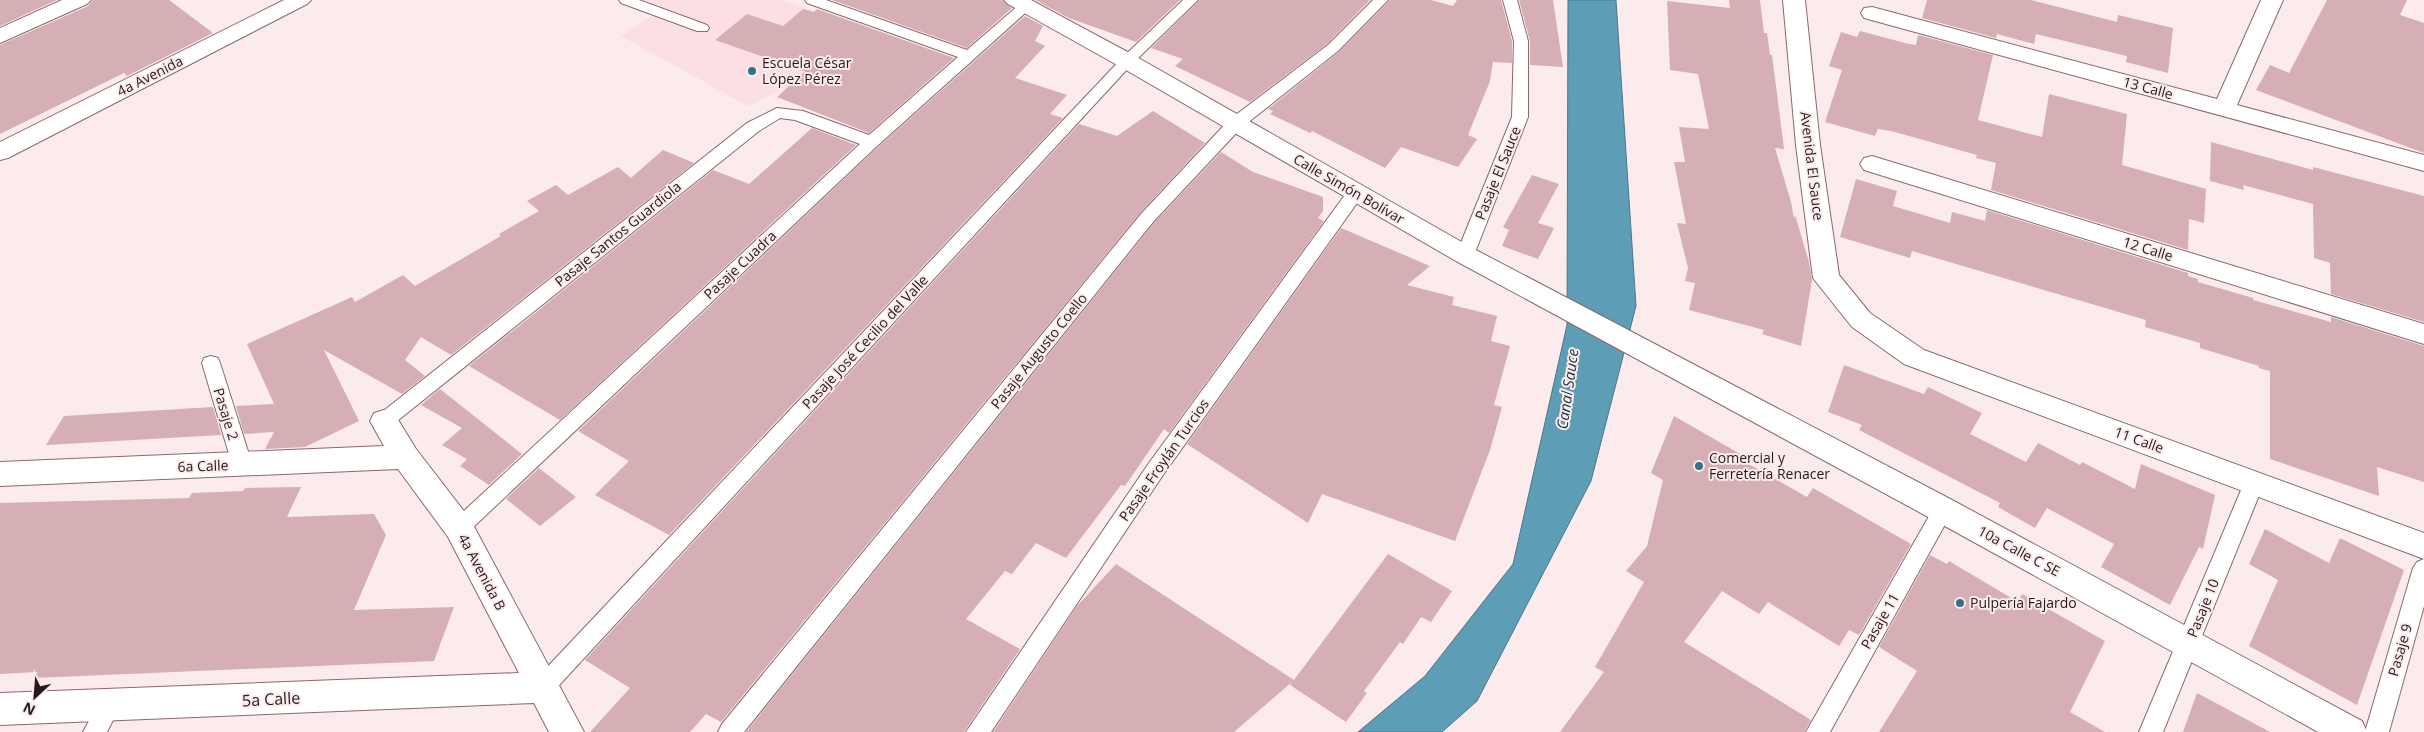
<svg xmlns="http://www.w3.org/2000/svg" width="2424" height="732" font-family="'Open Sans',sans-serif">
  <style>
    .built { fill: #fcdfe2 }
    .water { fill: #5d9eb6; stroke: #4d7688 }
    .building { fill: #d5afb4 }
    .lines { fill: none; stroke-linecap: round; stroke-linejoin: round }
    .service-casing { stroke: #8a686d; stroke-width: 2 }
    .minor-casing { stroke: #8a686d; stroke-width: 2 }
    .tertiary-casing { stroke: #8a686d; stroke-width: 2 }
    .service { fill: #fff; fill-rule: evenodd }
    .minor { fill: #fff; fill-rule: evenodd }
    .tertiary { fill: #fff; fill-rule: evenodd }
    .poi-dot { fill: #347288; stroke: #fbebed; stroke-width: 2 }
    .labels { text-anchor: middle; stroke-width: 4; stroke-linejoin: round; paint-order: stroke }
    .poi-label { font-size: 14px; fill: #281a1c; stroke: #fbebed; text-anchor: start }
    .street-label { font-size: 14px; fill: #281a1c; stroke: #fbebed }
    .water-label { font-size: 15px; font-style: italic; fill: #14333e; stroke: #fbebed }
    .near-street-label { font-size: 16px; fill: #281a1c; stroke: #fbebed }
  </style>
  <rect width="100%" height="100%" fill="#fbebed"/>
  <path class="built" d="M645 0H781L893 36 748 106 621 36 664 8Z"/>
  <path class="water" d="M1568 0H1616L1636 306 1591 481 1477 701 1442 732H1358L1425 676 1513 564 1567 325Z"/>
  <g class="building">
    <path d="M0 0H57L0 26Z"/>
    <path d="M93 0H169L213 33 127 76 124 73 0 134V45L88 6Z"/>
    <path d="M832 0H1002L1012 8 967 48Z"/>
    <path d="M1035 0H1180L1136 42 1069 18Z"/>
    <path d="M1200 0H1370L1327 44 1250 102 1175 66 1183 59 1151 48Z"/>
    <path d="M1390 0H1431L1453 6 1457 0H1501L1512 41V63L1493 62 1490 81 1468 135 1477 139 1458 167 1401 147 1385 168 1312 131 1310 133 1270 114 1273 111 1268 109 1339 52Z"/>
    <path d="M1519 0H1553L1563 67 1530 65V41Z"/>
    <path d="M1729 0H1760L1764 33H1767L1770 55H1772L1784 149 1775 148 1791 202 1794 219 1795 215 1809 262 1812 280 1801 346 1762 334 1764 330 1689 310 1695 283 1685 281 1688 268 1677 223 1686 224 1674 162H1685L1679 127 1709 129 1698 74 1670 70 1667 1 1730 8Z"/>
    <path d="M1927 0H2031L2117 22 2118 15 2173 28 2168 73 2126 62 2127 56 2036 34 2034 44 1997 34 1996 38 1922 18Z"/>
    <path d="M2327 0H2407L2400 15 2424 23V153L2256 90 2270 65 2289 73Z"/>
    <path d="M803 9 814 12 817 9 954 58 869 133 777 97 805 71 715 40 747 14 783 26Z"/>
    <path d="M1025 16 1043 26 1035 41 1045 46 1015 78 1067 95 1050 114 1063 118 669 535 595 495 629 461 578 431 878 147Z"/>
    <path d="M1860 31 1909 44 1916 45 1918 35 1993 55 1978 120 2042 137 2049 94 2127 114 2122 165 2206 189 2204 223 2189 219 2188 250 1991 190 1996 163 1976 158 1977 155 1891 131 1878 129 1875 136 1825 122 1842 70 1829 66 1841 32 1857 37Z"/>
    <path d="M1153 111 1205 143 1140 213 721 722 706 714 690 732H590L630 688 585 660 1079 124 1117 136Z"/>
    <path d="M812 128 856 145 560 420 469 366 713 170 749 184Z"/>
    <path d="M2211 142 2313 170V167L2424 196V322L2331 294 2330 263 2314 258 2313 204 2243 185 2244 190 2210 181Z"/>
    <path d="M663 150 694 163 451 355 421 337 405 360 425 376 402 394 324 350 359 421 305 447 265 449 274 432 244 434 236 406 274 404 247 344 352 297 355 302 403 275 415 286 501 236 499 234 539 211 527 201 556 185 568 195 618 167 631 178Z"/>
    <path d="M1221 152 1253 172 1323 197V211L1318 218 1324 221 1169 433 1164 429 1125 486 1121 485 1066 558 1036 543 1012 574 1005 571 966 619 1020 649 964 732H746L1154 223Z"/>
    <path d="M1532 175 1559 184 1538 223 1554 228 1538 259 1502 246 1509 230 1503 227Z"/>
    <path d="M1856 179 1897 191 1893 206 1950 223 1952 212 1985 221 1987 210 2188 273V276L2198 279V282L2253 298V300L2331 322V317L2424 346V482L2377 467 2379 496 2270 459V371L2259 368V366L2200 348V343L2145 327 2146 320 1912 251 1910 258 1840 237Z"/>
    <path d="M1341 228 1430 266 1407 285 1454 297 1452 305 1497 316 1491 341 1510 346 1494 405 1502 407 1490 450 1455 541 1322 494 1308 523 1187 444Z"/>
    <path d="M1844 365 1924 394 1928 387 1982 413 1970 434 2026 462 2038 443 2080 465 2082 462 2135 489 2141 464 2215 495 2203 549 2199 547 2170 605 2101 567 2114 544 2047 508 2035 528 1998 507 2000 503 1859 430 1862 425 1828 412Z"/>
    <path d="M440 389 522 454 489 485 460 466 467 459 442 445 462 428 421 405Z"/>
    <path d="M213 407 221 435 46 445 64 416Z"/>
    <path d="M1674 416 1749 459 1747 463 1807 497 1813 488 1911 544 1859 635 1849 630 1839 646 1768 602 1759 614 1722 591 1684 642 1811 720 1804 732H1560L1604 672 1595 667 1644 582 1626 571 1647 546 1663 480 1651 473Z"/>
    <path d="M539 468 576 497 540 526 506 499Z"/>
    <path d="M301 487 287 517 374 514 386 535 354 610 454 607 434 661 34 678 37 672 0 674V503L189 498 192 493 243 491 245 488Z"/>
    <path d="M2265 529 2329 563 2340 538 2404 570 2357 705 2249 646 2278 580 2249 564Z"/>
    <path d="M1388 554 1452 591 1431 622 1421 617 1403 644 1400 642 1364 691 1367 693 1346 722 1290 685 1292 682 1234 732H993L1077 606 1116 564 1294 680Z"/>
    <path d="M1930 555 1947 564 1949 561 2018 602 2022 594 2105 641 2070 712 2105 732H1879L1917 671 1879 647Z"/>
    <path d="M2197 693 2270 732H2183Z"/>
  </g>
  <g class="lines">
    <g class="service-casing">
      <g id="service">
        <path d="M619 0H639L707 25 709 28 707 31H697L621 3Z"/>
        <path d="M805 0H826L967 50 1020 4H1030L1032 7 877 146 466 534 459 537 452 534 449 528 452 522 860 144 795 120 780 118 759 131 391 426 384 429 377 426 374 421 377 416 747 123 777 108 803 111 869 135 958 57 807 3Z"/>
        <path d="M1183 0H1198L1132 64 551 694 543 697 535 694 532 687 535 680 1122 58Z"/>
        <path d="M1373 0H1388L1338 51 1241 128 1153 222 744 732H718L722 724 1141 214 1229 120 1328 45Z"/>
        <path d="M1503 0H1517L1528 41V117L1474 255 1471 259 1465 261 1459 259 1456 255 1512 117 1514 41Z"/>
        <path d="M1356 186 1362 188 1364 192 1362 196 1163 475 991 732H966L1149 463 1350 188Z"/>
        <path d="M211 356 218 358 220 363 252 464 249 470 242 472 235 470 232 464 202 363 204 358Z"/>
        <path d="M2254 475 2261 477 2264 483 2163 732H2139L2244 483 2247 477Z"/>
        <path d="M1943 501 1950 504 1953 510 1830 732H1806L1936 504Z"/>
        <path d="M2424 559V606L2389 732H2365L2413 568 2417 562Z"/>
        <path d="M109 695 117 699 120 706 107 732H83L101 699Z"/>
      </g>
    </g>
    <g class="minor-casing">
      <g id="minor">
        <path d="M62 0H91L87 4 0 43V28Z"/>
        <path d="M284 0H311L307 4 8 158 0 160V142Z"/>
        <path d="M1783 0H1805L1820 145 1839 275 1870 313 1924 350 2424 533V559L1904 364 1852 327 1813 278 1796 145Z"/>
        <path d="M2261 0H2283L2237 105 2424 155V171L1864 18 1861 13 1864 8 1872 7 2217 99Z"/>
        <path d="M1872 156 2424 324V344L1864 170 1860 164 1864 158Z"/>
        <path d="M384 410 394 413 416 449 470 519 584 732H549L534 703 0 725V693L519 673 448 537 398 469 0 486V462L384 446 370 421 374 413Z"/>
      </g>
    </g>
    <g class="tertiary-casing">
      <path id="tertiary" d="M1004 0H1031L1135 56 1474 249 1954 501 2362 721 2367 732H2318L1932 519 1456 261 1119 66 1008 4Z"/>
    </g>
    <use href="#service" class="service"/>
    <use href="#minor" class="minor"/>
    <use href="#tertiary" class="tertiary"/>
  </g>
  <g class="poi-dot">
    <circle cx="752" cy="71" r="5"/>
    <circle cx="1699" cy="466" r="5"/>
    <circle cx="1960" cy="603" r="5"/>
  </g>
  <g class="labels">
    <g class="poi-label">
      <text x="762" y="68">Escuela César<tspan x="762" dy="16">López Pérez</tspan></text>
      <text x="1709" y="463">Comercial y<tspan x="1709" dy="16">Ferretería Renacer</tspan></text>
      <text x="1970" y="608">Pulpería Fajardo</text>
    </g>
    <g class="street-label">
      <text transform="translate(150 76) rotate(-27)" y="5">4a Avenida</text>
      <text transform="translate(2148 88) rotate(15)" y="5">13 Calle</text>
      <text transform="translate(1812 166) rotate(83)" y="5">Avenida El Sauce</text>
      <text transform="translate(1498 173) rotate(-68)" y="5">Pasaje El Sauce</text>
      <text transform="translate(1349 189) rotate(30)" y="5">Calle Simón Bolívar</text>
      <text transform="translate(618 234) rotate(-39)" y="5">Pasaje Santos Guardiola</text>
      <text transform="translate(2148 249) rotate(17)" y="5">12 Calle</text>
      <text transform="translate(740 265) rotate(-43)" y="5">Pasaje Cuadra</text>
      <text transform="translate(865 342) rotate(-47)" y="5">Pasaje José Cecilio del Valle</text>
      <text transform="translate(1039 351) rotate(-51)" y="5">Pasaje Augusto Coello</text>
      <text transform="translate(226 414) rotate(73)" y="5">Pasaje 2</text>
      <text transform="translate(2139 440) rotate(20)" y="5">11 Calle</text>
      <text transform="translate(1164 460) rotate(-55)" y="5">Pasaje Froylán Turcios</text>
      <text transform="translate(203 466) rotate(-2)" y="5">6a Calle</text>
      <text transform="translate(2019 551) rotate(28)" y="5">10a Calle C SE</text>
      <text transform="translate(482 572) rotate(62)" y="5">4a Avenida B</text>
      <text transform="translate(2203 608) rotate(-68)" y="5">Pasaje 10</text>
      <text transform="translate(1880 621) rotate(-60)" y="5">Pasaje 11</text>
      <text transform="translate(2400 650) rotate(-74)" y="5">Pasaje 9</text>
    </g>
    <g class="water-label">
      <text transform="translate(1568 389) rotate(-82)" y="5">Canal Sauce</text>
    </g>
    <g class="near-street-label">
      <text transform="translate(271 699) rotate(-3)" y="6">5a Calle</text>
    </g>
  </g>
  <g transform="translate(35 697) rotate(206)" stroke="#fbebed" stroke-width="4" paint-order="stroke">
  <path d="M0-4L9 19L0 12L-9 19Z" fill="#281a1c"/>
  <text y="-8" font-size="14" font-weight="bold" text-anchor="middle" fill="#281a1c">N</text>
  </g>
</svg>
